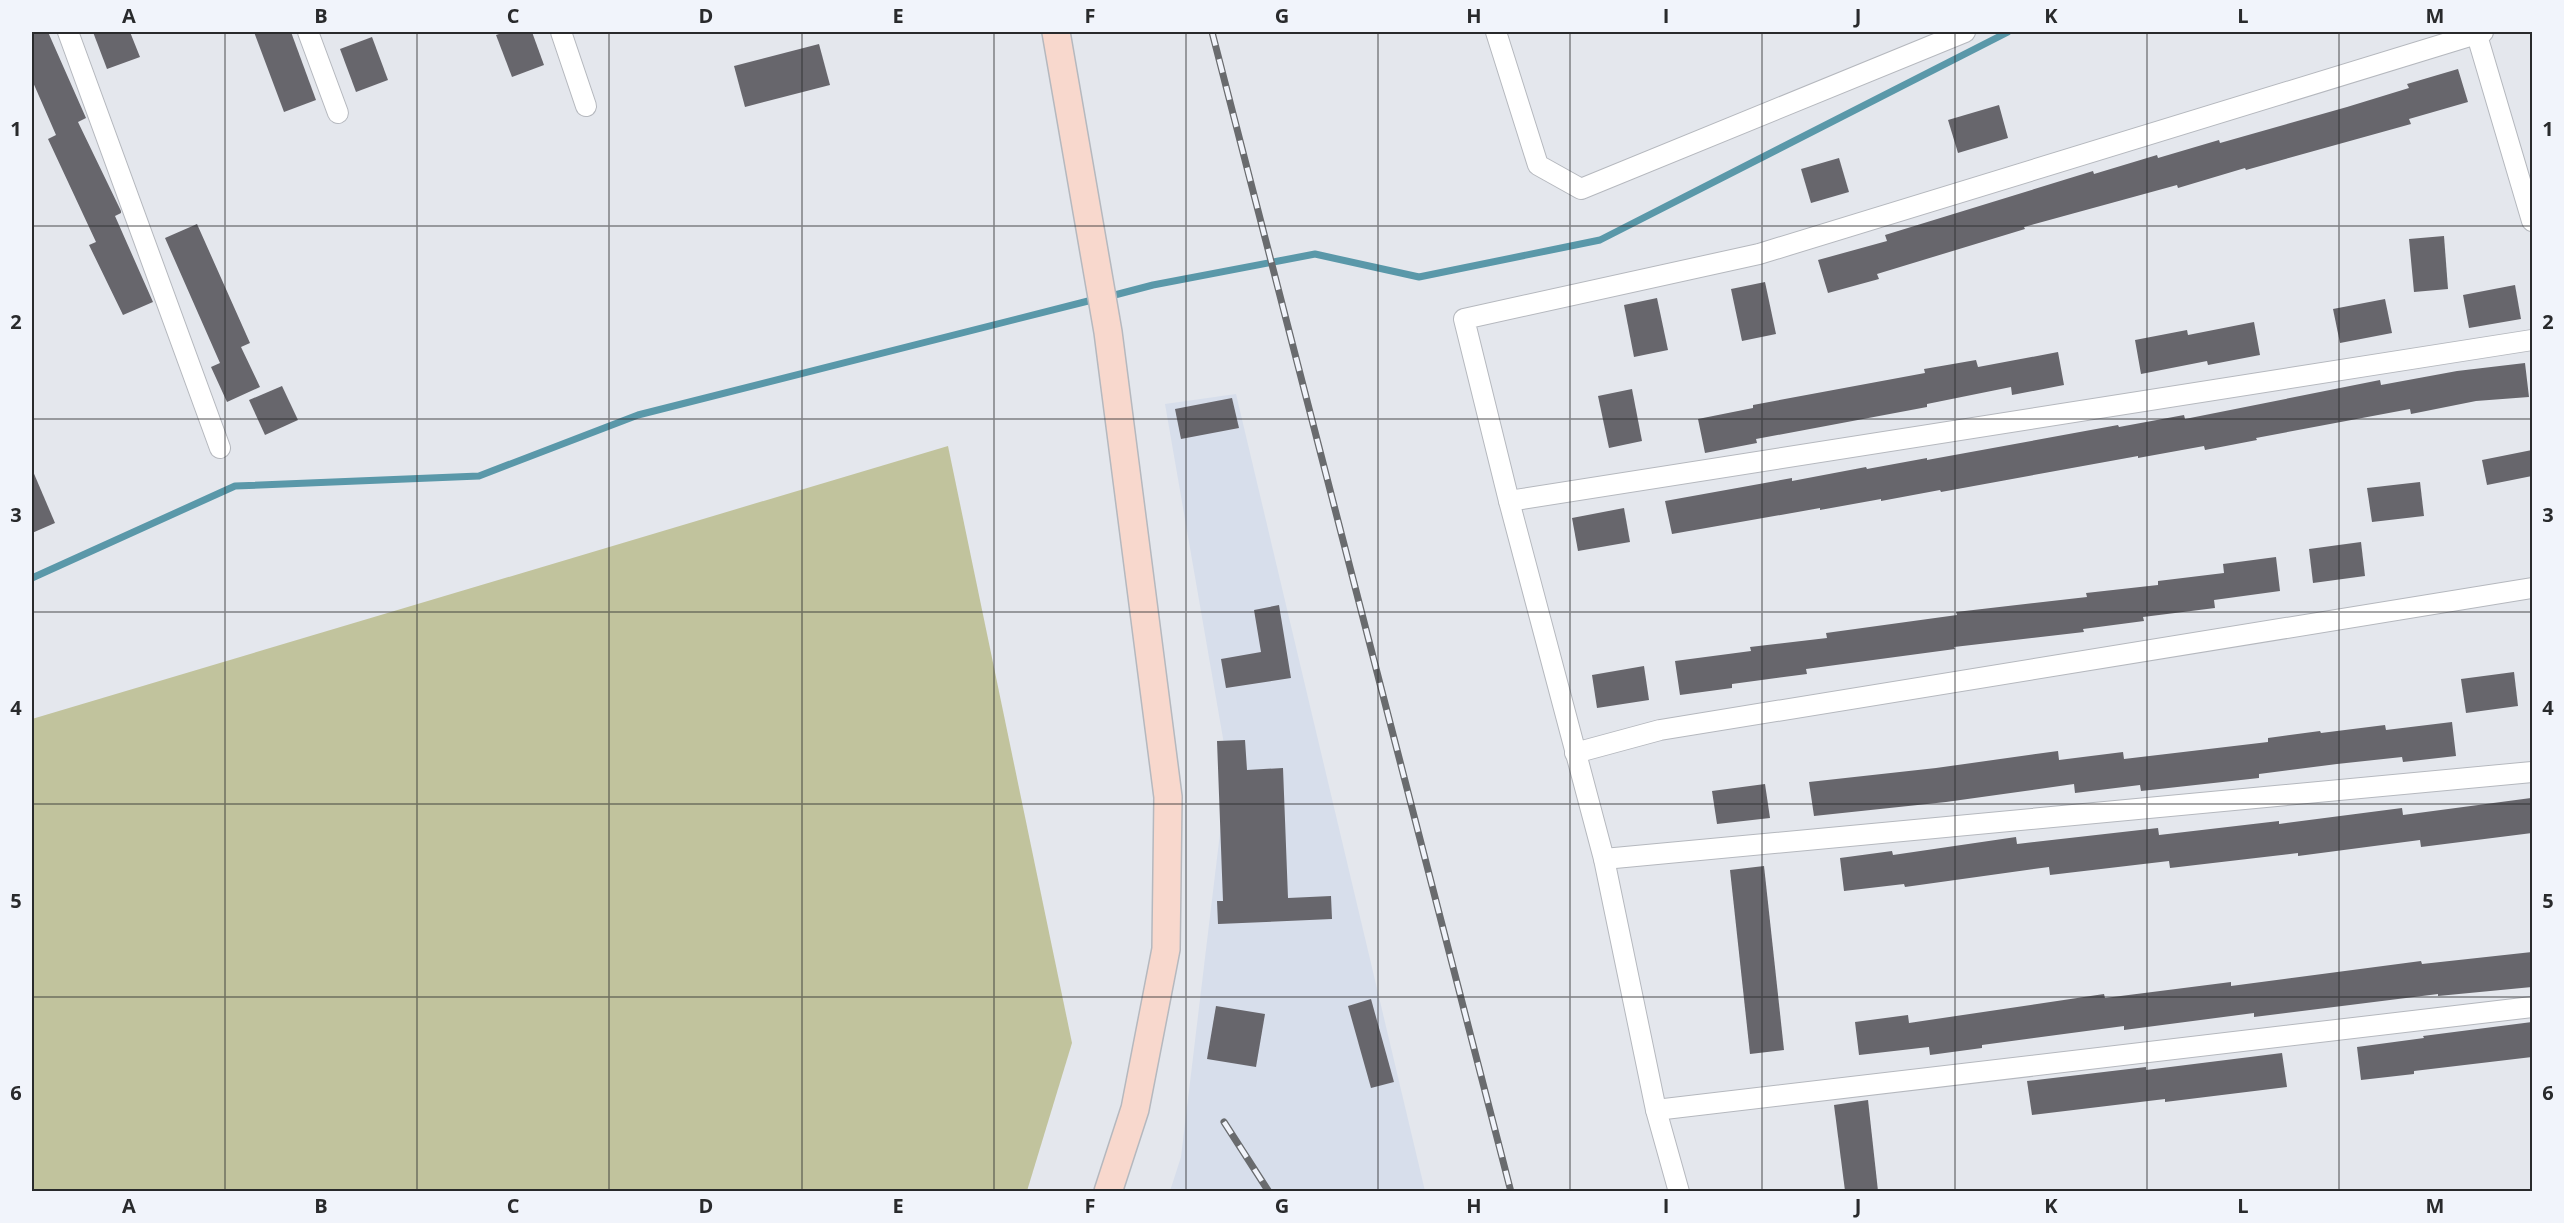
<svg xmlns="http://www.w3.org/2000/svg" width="2564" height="1223" font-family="'Open Sans',sans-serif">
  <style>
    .built { fill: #d7deeb }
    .green { fill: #c1c39d }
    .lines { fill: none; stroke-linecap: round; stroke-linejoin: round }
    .stream { stroke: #5a98a9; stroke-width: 7 }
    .building { fill: #67666c }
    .minor-casing { stroke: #b5b8be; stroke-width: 22 }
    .secondary-casing { stroke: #b5b8be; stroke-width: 30 }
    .minor { stroke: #fff; stroke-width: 20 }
    .secondary { stroke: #f8d8cd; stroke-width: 27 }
    .rail-casing { stroke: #696b6e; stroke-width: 7 }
    .rail { stroke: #f1f4fb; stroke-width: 4.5; stroke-dasharray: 14; stroke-linecap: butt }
    .grid { fill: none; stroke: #292a2c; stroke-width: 1.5; stroke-opacity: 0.55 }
    .neatline { fill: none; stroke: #292a2c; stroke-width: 2 }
    .grid-label { font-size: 20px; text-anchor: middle; font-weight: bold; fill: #292a2c }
  </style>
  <rect width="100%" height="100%" fill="#e4e7ed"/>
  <path class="built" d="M1236 394 1425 1191H1170L1181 1157 1228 767 1165 404Z"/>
  <path class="green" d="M948 446 1072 1043 1027 1191H32V719Z"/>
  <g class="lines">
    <g class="stream">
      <path d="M1107 297 1153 285 1315 254 1419 277 1600 240 2008 32"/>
      <path d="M32 578 235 486 479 476 638 415 1096 299"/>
    </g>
  </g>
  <g class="building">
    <path d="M32 32H48L86 118 78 122 121 211V213L115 216 153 302 123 315 89 245 96 242 48 139 56 135 32 80Z"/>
    <path d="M93 32H130L140 57 107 69Z"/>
    <path d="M254 32H291L316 100 284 112Z"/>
    <path d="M505 32H532L544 65 512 77 496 35Z"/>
    <path d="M372 37 388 80 356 92 340 49Z"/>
    <path d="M819 44 830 85 745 107 734 66Z"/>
    <path d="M2458 69 2468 102 2409 119 2411 124 2246 170 2245 168 2178 188 2177 185 2024 227 2025 229 1877 274 1879 279 1828 293 1818 260 1887 241 1885 235 2093 171 2094 174 2157 155 2158 158 2219 140 2220 143 2347 107 2409 88 2407 84Z"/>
    <path d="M1999 105 2008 138 1958 153 1948 120Z"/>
    <path d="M1839 158 1849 192 1811 203 1801 169Z"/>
    <path d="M197 224 250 343 241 347 260 387 227 402 211 367 220 363 165 238Z"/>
    <path d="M2444 236 2448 289 2414 292 2409 239Z"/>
    <path d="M1765 282 1776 334 1742 341 1731 289Z"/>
    <path d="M2515 285 2521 319 2469 328 2463 295Z"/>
    <path d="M1657 298 1668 350 1634 357 1624 305Z"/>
    <path d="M2385 299 2392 333 2340 343 2333 309Z"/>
    <path d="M2254 322 2260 355 2208 365 2207 361 2141 374 2135 340 2187 330 2188 335Z"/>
    <path d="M2058 352 2064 385 2012 395 2011 387 1927 404V407L1756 439 1757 443 1705 453 1698 419 1753 408V405L1925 373 1924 369 1976 360 1978 367Z"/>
    <path d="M2525 363 2529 397 2476 401 2411 414 2410 409 2256 438 2257 440 2205 450 2204 446 2138 458V456L1941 492 1940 490 1881 501V499L1820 510V508L1672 534 1665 501 1792 478V481L1866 467 1867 469 1927 458V460L2118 425 2119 427 2184 415 2185 419 2380 380 2381 385 2457 371Z"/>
    <path d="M282 386 298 420 265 435 249 400Z"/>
    <path d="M1632 389 1642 441 1609 448 1598 396Z"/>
    <path d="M1232 398 1239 428 1181 439 1175 409Z"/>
    <path d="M2532 450V476L2487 485 2482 460Z"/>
    <path d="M32 469 55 523 32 533Z"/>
    <path d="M2420 482 2424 516 2372 522 2367 488Z"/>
    <path d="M1624 508 1630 542 1578 551 1572 518Z"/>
    <path d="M2361 542 2365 576 2313 583 2309 549Z"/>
    <path d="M2276 557 2280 591 2214 600 2215 608 2143 617 2144 621 2083 629 2084 632 1954 647 1955 649 1806 669 1807 674 1732 684V688L1680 695 1675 661 1751 651 1750 647 1827 638 1826 633 1957 615 1956 612 2087 597 2086 593 2158 585V581L2224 573 2223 564Z"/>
    <path d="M1279 605 1291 678 1226 688 1221 659 1261 652 1254 610Z"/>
    <path d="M1644 666 1649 700 1597 708 1592 675Z"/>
    <path d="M2514 672 2518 706 2466 713 2461 679Z"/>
    <path d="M2452 722 2456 756 2403 762 2402 757 2337 764 2259 774V778L2141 791 2140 785 2075 793 2074 784 1946 802 1814 816 1809 782 1936 768 2058 751 2059 760 2123 752 2124 759 2268 742V738L2320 731 2321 733 2385 725 2386 730Z"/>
    <path d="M1245 740 1247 770 1283 768 1288 898 1331 896 1332 919 1218 924 1217 901H1223L1217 741Z"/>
    <path d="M1765 784 1770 818 1717 824 1712 791Z"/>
    <path d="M2531 798 2532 833 2421 847 2420 840 2298 856V853L2170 868 2169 861 2050 875 2049 867 1905 887 1904 884 1844 891 1840 858 1892 851 1893 855 2016 837 2017 844 2158 828 2159 835 2279 821V824L2402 808 2403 815Z"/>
    <path d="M1764 866 1784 1050 1750 1054 1730 870Z"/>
    <path d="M2532 952V987L2438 996V994L2254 1017V1013L2124 1030V1026L1982 1045V1048L1930 1055 1929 1047 1859 1055 1855 1022 1908 1015 1909 1023 2104 994 2105 998 2231 982V986L2421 961 2422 964Z"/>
    <path d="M1371 999 1394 1082 1371 1088 1348 1006Z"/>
    <path d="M1216 1006 1265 1014 1256 1067 1207 1059Z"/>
    <path d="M2532 1022V1057L2414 1071V1074L2361 1080 2357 1047 2424 1038 2423 1036Z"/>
    <path d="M2282 1053 2287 1087 2165 1102V1099L2032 1115 2027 1081 2146 1067V1070Z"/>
    <path d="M1868 1100 1878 1191H1845L1834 1105Z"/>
  </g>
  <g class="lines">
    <g class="minor-casing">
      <g id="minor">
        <path d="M68 32 220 448"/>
        <path d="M308 32 338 113"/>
        <path d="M561 32 586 106"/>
        <path d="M1496 32 1538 165 1581 189 1965 32"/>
        <path d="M2476 32 2532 221"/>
        <path d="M1509 501 2532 340"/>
        <path d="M1575 753 1660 730 2532 588"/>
        <path d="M1604 859 2532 772"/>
        <path d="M1656 1110 2532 1007"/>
        <path d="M1679 1192 1656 1110 1604 859 1509 501 1464 319 1759 254 2483 32"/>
      </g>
    </g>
    <g class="secondary-casing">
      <path id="secondary" d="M1056 32 1108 332 1168 797 1166 949 1135 1109 1108 1192"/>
    </g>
    <use href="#minor" class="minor"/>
    <use href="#secondary" class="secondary"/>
    <g class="rail-casing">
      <g id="rail">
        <path d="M1212 32 1511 1192"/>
        <path d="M1224 1122 1269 1192"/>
      </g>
    </g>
    <use href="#rail" class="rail"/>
  </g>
  <path class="grid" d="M225 32V1192M417 32V1192M609 32V1192M802 32V1192M994 32V1192M1186 32V1192M1378 32V1192M1570 32V1192M1762 32V1192M1955 32V1192M2147 32V1192M2339 32V1192M32 226H2532M32 419H2532M32 612H2532M32 804H2532M32 997H2532"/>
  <rect width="2564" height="1223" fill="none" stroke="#f1f4fb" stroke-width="66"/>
  <rect x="33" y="33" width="2498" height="1157" class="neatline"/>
  <g class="grid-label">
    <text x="129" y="23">A</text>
    <text x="321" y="23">B</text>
    <text x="513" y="23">C</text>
    <text x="706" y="23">D</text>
    <text x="898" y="23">E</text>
    <text x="1090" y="23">F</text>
    <text x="1282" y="23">G</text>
    <text x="1474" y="23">H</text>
    <text x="1666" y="23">I</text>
    <text x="1858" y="23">J</text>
    <text x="2051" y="23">K</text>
    <text x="2243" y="23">L</text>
    <text x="2435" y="23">M</text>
    <text x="16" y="136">1</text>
    <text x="2548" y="136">1</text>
    <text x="16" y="329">2</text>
    <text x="2548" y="329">2</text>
    <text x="16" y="522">3</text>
    <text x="2548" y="522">3</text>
    <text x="16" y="715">4</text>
    <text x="2548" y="715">4</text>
    <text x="16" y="908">5</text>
    <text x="2548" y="908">5</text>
    <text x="16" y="1100">6</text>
    <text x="2548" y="1100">6</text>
    <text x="129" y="1213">A</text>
    <text x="321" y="1213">B</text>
    <text x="513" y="1213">C</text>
    <text x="706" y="1213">D</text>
    <text x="898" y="1213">E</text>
    <text x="1090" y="1213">F</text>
    <text x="1282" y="1213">G</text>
    <text x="1474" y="1213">H</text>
    <text x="1666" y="1213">I</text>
    <text x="1858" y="1213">J</text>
    <text x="2051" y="1213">K</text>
    <text x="2243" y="1213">L</text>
    <text x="2435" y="1213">M</text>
  </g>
</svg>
